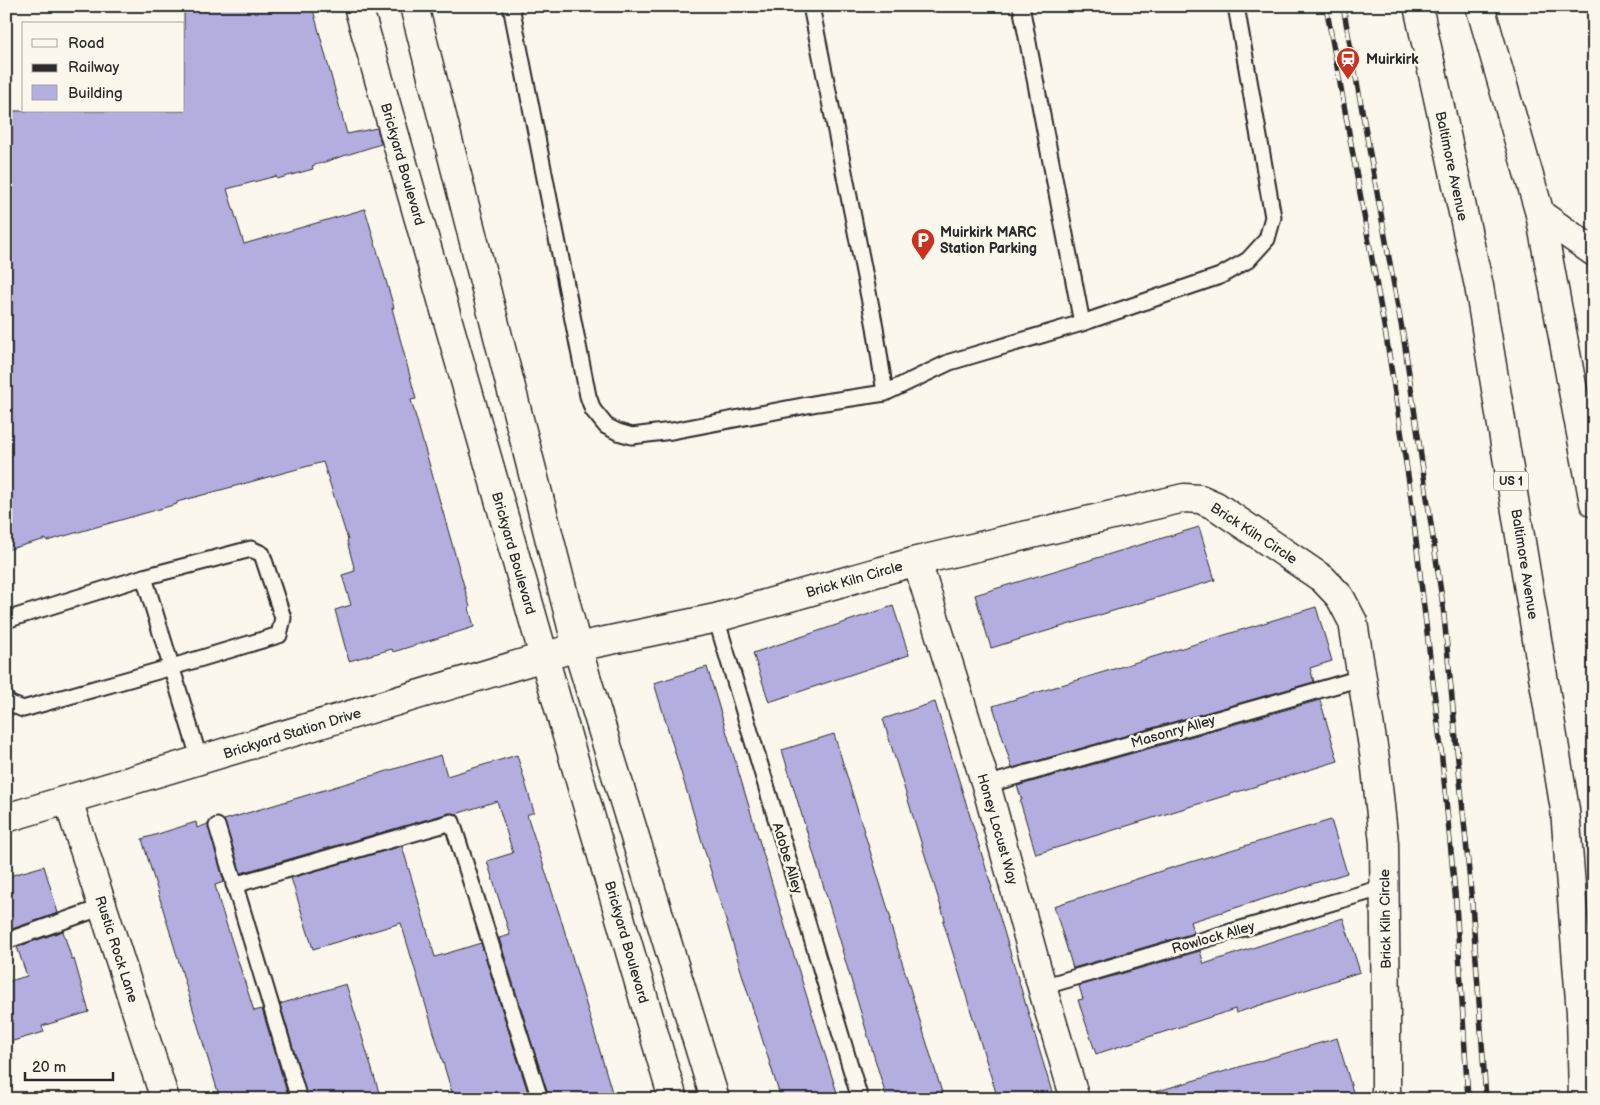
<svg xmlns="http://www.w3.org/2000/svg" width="1600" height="1105" font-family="'Balsamiq Sans',sans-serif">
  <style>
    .building { fill: #b3aedf; stroke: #2b2b2b }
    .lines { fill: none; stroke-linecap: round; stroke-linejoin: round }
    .service-casing { stroke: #2b2b2b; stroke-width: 19 }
    .minor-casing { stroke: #2b2b2b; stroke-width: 31 }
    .primary-casing { stroke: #2b2b2b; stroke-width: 31 }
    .service { stroke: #fbf7ec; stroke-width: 15 }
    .minor { stroke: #fbf7ec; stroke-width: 28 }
    .primary { stroke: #fbf7ec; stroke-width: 28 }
    .rail-casing { stroke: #2b2b2b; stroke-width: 5.5 }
    .rail { stroke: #fbf7ec; stroke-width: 4; stroke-dasharray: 11; stroke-linecap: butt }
    .labels { text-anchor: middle; stroke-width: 5; stroke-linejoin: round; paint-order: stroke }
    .shield { fill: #fbf7ec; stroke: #696865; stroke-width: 1 }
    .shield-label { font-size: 12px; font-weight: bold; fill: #2b2b2b }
    .poi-label { font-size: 14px; font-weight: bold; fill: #2b2b2b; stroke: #fbf7ec; text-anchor: start }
    .street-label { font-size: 14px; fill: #2b2b2b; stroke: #fbf7ec }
  </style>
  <rect width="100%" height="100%" fill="#fbf7ec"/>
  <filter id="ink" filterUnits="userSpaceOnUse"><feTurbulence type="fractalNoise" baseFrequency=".02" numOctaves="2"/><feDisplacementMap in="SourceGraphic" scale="10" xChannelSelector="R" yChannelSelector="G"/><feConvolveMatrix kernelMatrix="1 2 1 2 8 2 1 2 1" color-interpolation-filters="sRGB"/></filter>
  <g filter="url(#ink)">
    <g class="building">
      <path d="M184 6H312L347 134 377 128 381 144 312 166 313 169 277 179 276 176 227 189 244 244 365 209 394 308H392L416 399 411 400 470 607 469 608 474 627 393 652 392 649 349 661 335 610 351 605 342 575 355 571 347 541 348 540 323 462 177 502V504L47 541 46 539 6 550V111H184Z"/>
      <path d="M1199 527 1215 580 991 648 975 595Z"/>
      <path d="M893 606 909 655 769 702 753 653Z"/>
      <path d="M1316 607 1332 661 1310 668 1314 682 1012 768 993 706Z"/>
      <path d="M707 667 790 943 839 1099H781L746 987 654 683Z"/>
      <path d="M1320 700 1338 761 1036 854 1020 801 1022 800 1017 786Z"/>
      <path d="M935 702 992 888H991L1054 1099H998L943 921 945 920 883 719Z"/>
      <path d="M834 734 891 919 889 920 944 1099H887L842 950H843L782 750Z"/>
      <path d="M441 755 447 776 517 755 534 812 527 815 561 919 614 1099H549L499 938 510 935 487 861 513 853 497 801 456 814 449 813 241 873 224 820Z"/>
      <path d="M1331 820 1347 873 1190 922 1194 933 1073 968 1054 906 1161 871Z"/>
      <path d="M196 822 197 828 208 824 224 882 215 885 220 904 254 1011 262 1009 289 1099H220L142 839Z"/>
      <path d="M402 846 435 957 481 943 530 1099H454L401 923 313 949 291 878Z"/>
      <path d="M44 866 58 913 6 931V877Z"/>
      <path d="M1343 918 1360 972 1236 1013 1235 1009 1096 1054 1078 1000 1083 999 1079 986 1200 951 1204 964Z"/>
      <path d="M63 931 72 960 74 959 89 1012 42 1026 44 1032 6 1043V982L27 976 17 947Z"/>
      <path d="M346 984 381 1099H308L280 1004Z"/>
      <path d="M1337 1038 1353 1092 1330 1099H1156L1155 1092Z"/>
    </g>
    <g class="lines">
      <g class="service-casing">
        <g id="service">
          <path d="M511 6 588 396 593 410 606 426 618 432 632 436 672 431 818 403 885 393 950 362 1082 323 1220 276 1248 260 1267 239 1273 217 1236 6"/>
          <path d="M811 6 875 327 885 393"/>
          <path d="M1021 6 1082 323"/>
          <path d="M144 577 200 761"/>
          <path d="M716 618 860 1099"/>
          <path d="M6 620 144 577 251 549 262 554 283 618 279 635 172 667 23 709 8 703 6 699"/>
          <path d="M986 785 1361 678"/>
          <path d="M217 826 299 1099"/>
          <path d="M234 885 452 822 540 1099"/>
          <path d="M6 941 103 907"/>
          <path d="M1042 987 1385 887"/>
        </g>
      </g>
      <g class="minor-casing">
        <g id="minor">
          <path d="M358 6 544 657 673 1099"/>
          <path d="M414 6 577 647 715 1099"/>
          <path d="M917 561 986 785 1042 987 1075 1099"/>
          <path d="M68 800 165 1099"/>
          <path d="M6 818 577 647 716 618 917 561 1184 498 1200 499 1216 506 1323 579 1340 597 1353 622 1375 759 1384 843 1386 1018V1099"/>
        </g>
      </g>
      <g class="primary-casing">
        <g id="primary">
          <path d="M1418 6 1479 286 1565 810 1581 1013 1583 1099"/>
          <path d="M1480 6 1540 214 1594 503"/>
          <path d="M1540 214 1594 252"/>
        </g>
      </g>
      <use href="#service" class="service"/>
      <use href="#minor" class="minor"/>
      <use href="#primary" class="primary"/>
      <g class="rail-casing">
        <g id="rail">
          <path d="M1326 6 1387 342 1409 482 1441 749 1456 903 1468 1099"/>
          <path d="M1343 6 1404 340 1443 606 1472 903 1486 1099"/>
        </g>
      </g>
      <use href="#rail" class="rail"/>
    </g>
  </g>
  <defs>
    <g id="station-pin" transform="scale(1.25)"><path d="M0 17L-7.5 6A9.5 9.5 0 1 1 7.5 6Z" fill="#c8321e" stroke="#fbf7ec"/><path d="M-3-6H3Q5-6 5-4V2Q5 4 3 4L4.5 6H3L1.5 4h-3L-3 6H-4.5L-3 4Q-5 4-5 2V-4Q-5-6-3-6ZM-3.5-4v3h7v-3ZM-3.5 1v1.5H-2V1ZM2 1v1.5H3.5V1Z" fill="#fff"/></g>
    <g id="parking-pin" transform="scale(1.25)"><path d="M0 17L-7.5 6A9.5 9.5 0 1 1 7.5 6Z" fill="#c8321e" stroke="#fbf7ec"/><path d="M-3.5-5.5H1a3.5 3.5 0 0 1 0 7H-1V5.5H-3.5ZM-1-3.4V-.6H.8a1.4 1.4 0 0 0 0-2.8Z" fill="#fff"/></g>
  </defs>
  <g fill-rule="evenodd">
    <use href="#station-pin" x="1348" y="59"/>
    <use href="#parking-pin" x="923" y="240"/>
  </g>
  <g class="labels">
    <rect class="shield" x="1493.5" y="471.5" width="35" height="19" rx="4"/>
    <g class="shield-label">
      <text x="1511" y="485">US 1</text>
    </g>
    <g class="poi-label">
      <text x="1366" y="64">Muirkirk</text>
      <text x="940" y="237">Muirkirk MARC<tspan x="940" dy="16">Station Parking</tspan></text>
    </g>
    <g class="street-label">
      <text transform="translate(403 164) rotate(74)" y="5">Brickyard Boulevard</text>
      <text transform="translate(1452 166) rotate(78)" y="5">Baltimore Avenue</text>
      <text transform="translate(1254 533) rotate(33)" y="5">Brick Kiln Circle</text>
      <text transform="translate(514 553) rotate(74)" y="5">Brickyard Boulevard</text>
      <text transform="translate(1525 564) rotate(81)" y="5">Baltimore Avenue</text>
      <text transform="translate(854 579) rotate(-16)" y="5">Brick Kiln Circle</text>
      <text transform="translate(1173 731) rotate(-16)" y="5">Masonry Alley</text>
      <text transform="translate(292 733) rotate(-17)" y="5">Brickyard Station Drive</text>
      <text transform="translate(998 829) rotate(74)" y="5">Honey Locust Way</text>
      <text transform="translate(788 858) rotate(73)" y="5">Adobe Alley</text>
      <text transform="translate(1385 919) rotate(-91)" y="5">Brick Kiln Circle</text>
      <text transform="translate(1213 937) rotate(-16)" y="5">Rowlock Alley</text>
      <text transform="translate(627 942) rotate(74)" y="5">Brickyard Boulevard</text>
      <text transform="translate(117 949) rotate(72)" y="5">Rustic Rock Lane</text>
    </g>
  </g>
  <rect width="1600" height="1105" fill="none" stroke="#fbf7ec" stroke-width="25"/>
  <rect x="12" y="12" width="1575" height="1080" fill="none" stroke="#2b2b2b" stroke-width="2" filter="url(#ink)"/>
  <rect x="22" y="22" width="162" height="90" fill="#fbf7ec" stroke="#a8a59f"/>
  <rect x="32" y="39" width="25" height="8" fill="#fbf7ec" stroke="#a8a59f"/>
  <text x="68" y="48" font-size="15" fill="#2b2b2b">Road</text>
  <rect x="32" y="64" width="25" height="8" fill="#2b2b2b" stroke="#a8a59f"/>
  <text x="68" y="72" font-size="15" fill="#2b2b2b">Railway</text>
  <rect x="32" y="85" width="25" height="15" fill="#b3aedf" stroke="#a8a59f"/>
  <text x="68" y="98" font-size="15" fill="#2b2b2b">Building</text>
  <path d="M25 1072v8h88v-8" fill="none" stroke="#2b2b2b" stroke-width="2.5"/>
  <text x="32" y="1072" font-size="15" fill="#2b2b2b" stroke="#fbf7ec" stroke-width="4" paint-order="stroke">20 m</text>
</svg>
